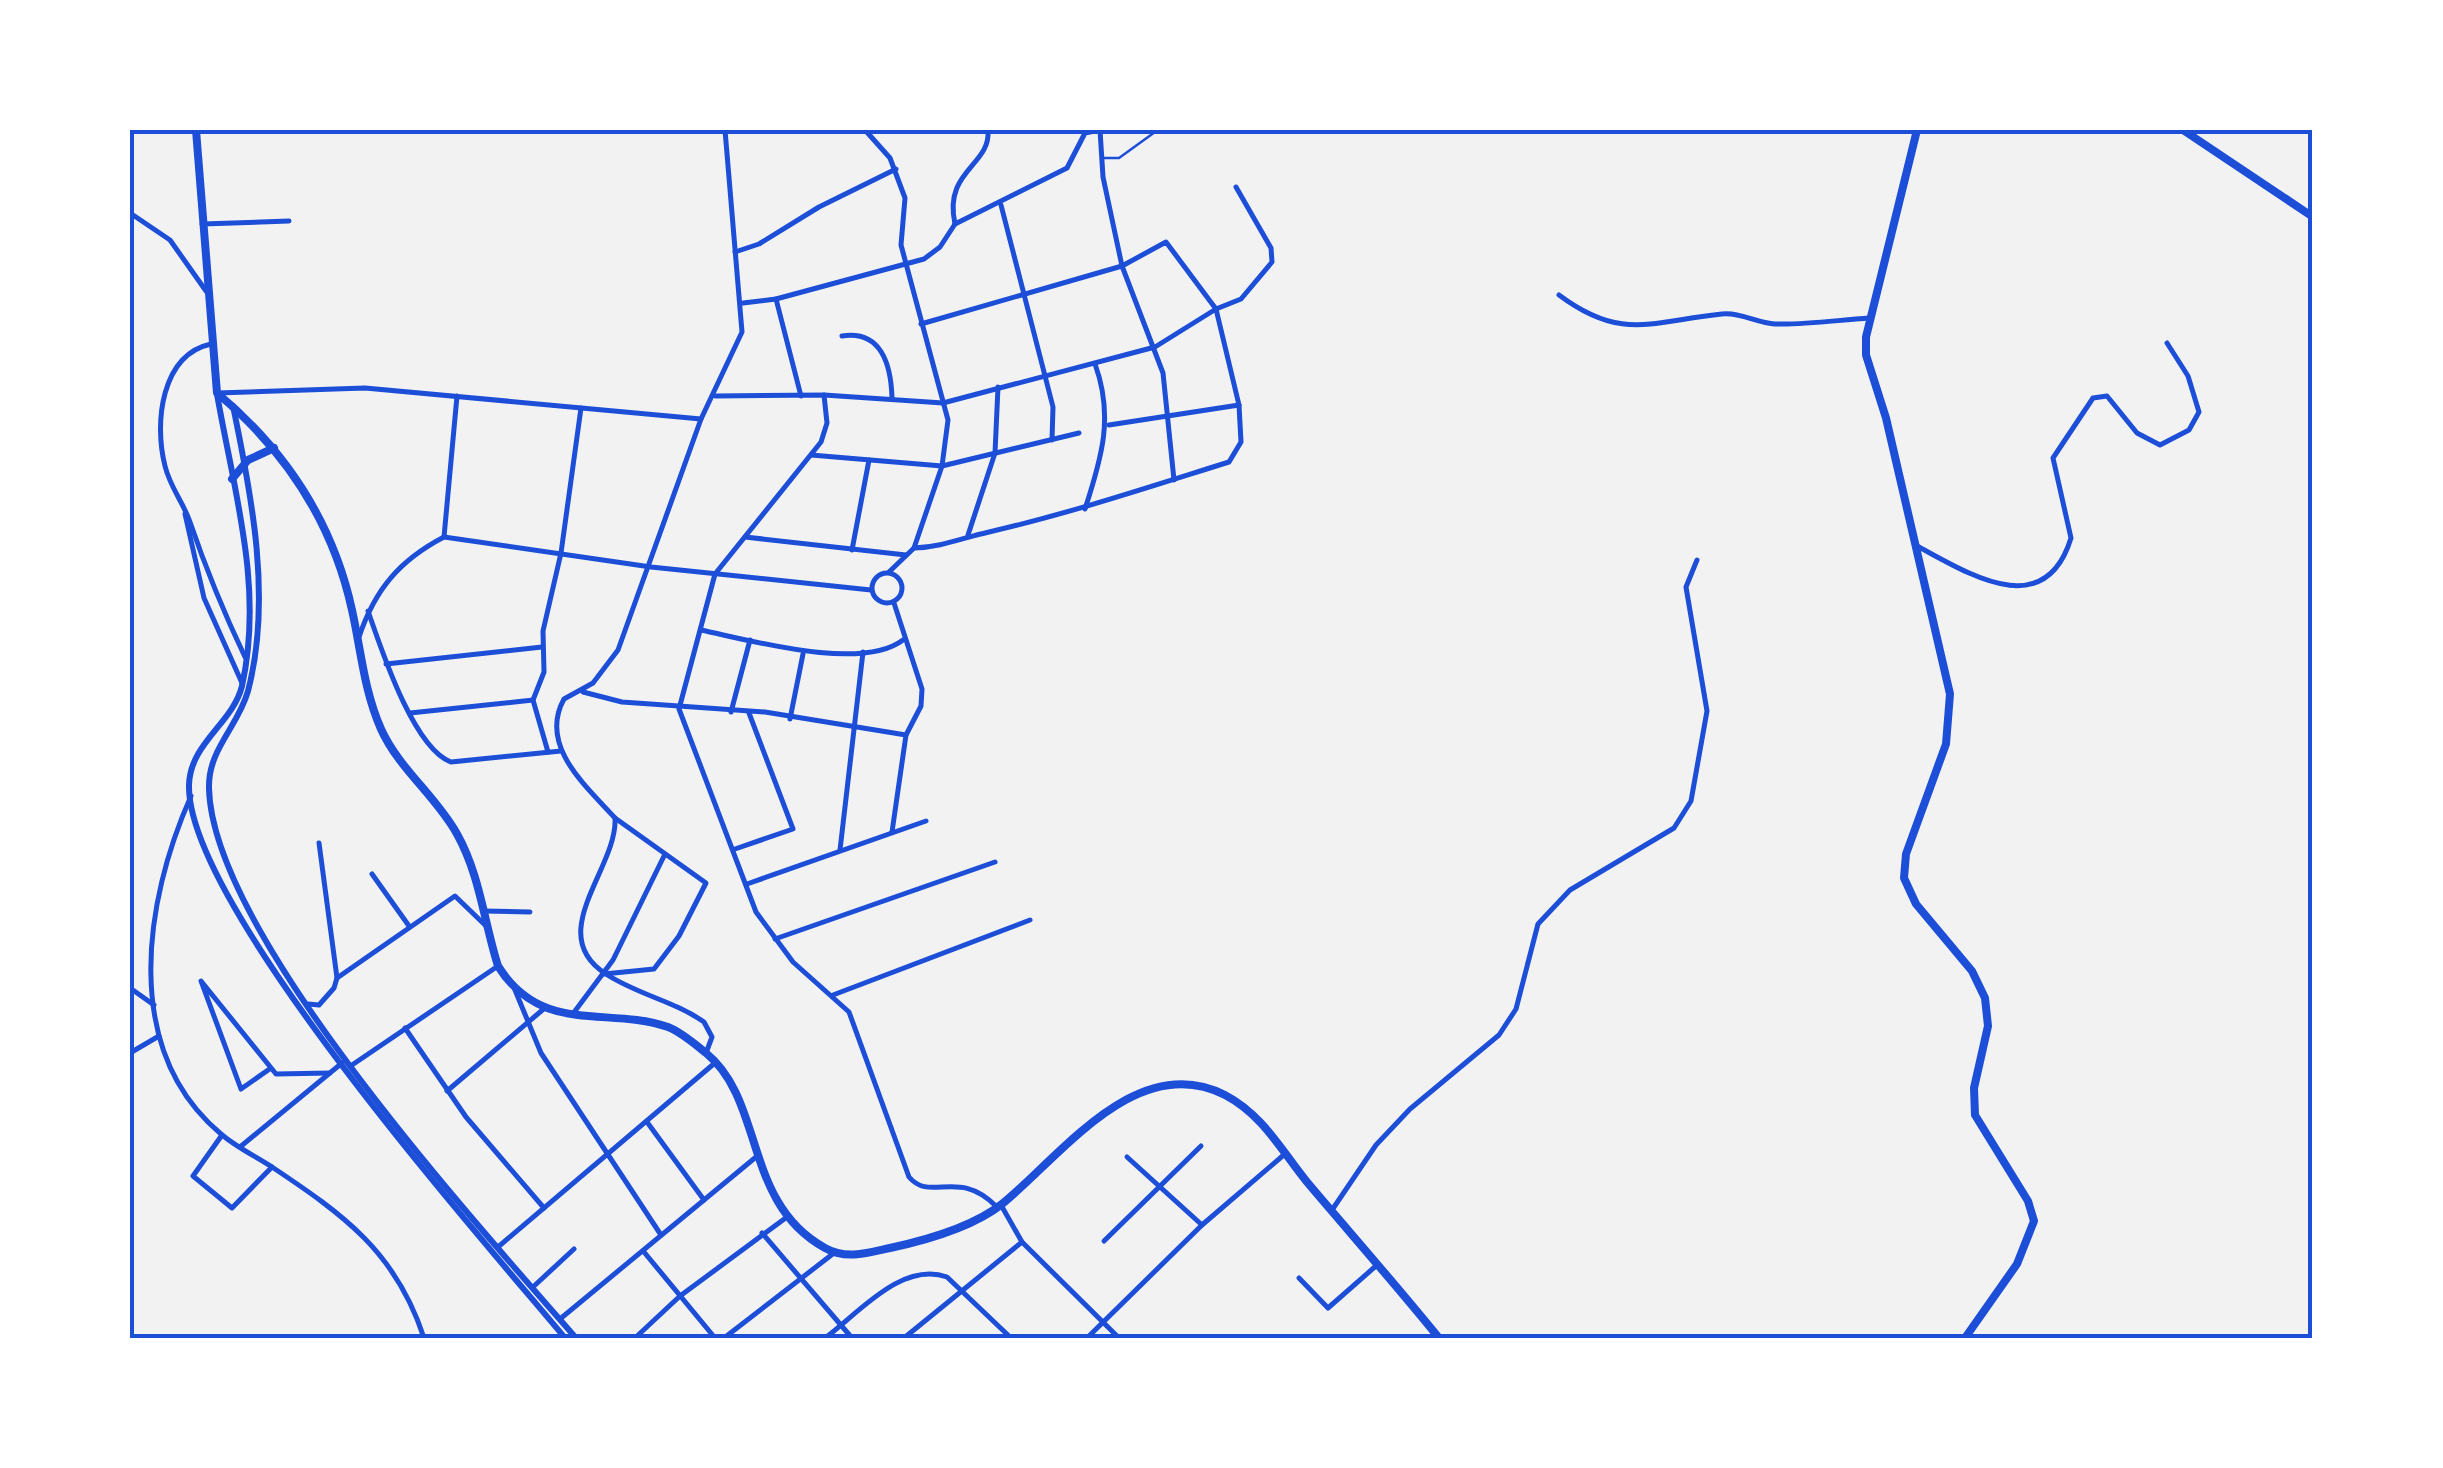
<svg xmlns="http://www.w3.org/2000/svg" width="2443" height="1468" font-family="Arial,sans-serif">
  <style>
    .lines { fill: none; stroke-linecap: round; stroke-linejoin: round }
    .service { stroke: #1d4ed8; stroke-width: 2.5 }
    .minor { stroke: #1d4ed8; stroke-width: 5 }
    .tertiary { stroke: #1d4ed8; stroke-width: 6 }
    .primary { stroke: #1d4ed8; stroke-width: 8 }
    .neatline { fill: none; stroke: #1d4ed8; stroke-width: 4 }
  </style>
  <rect width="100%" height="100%" fill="#f2f2f2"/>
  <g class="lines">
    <path class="service" d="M1102 158H1119L1155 132"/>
    <g class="minor">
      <path d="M865 130 890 158 905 198 901 245 948 420 942 466 914 548"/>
      <path d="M1100 130 1103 177 1122 266 1163 373 1174 480"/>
      <path d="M1001 205 1053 407 1052 440"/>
      <path d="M130 213 170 240 206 291"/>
      <path d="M202 224 289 221"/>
      <path d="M955 224 1067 168 1085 133 1100 130"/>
      <path d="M955 224C943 170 991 166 988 130"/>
      <path d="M735 252 759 244 819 207 896 169"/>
      <path d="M1559 295C1622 342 1652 321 1722 314 1740 312 1757 323 1775 324 1806 325 1838 320 1869 318"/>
      <path d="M776 299 801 396"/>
      <path d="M743 303 776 299 924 259 940 247 955 224"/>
      <path d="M842 336C881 330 891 364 892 398"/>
      <path d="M211 344C161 355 154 423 165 466 170 487 183 502 190 522 206 569 224 613 245 657"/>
      <path d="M217 393 365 388 701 419"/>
      <path d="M824 395 827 423 821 442 715 574 679 709 756 912 793 962 849 1012 909 1177C931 1203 958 1167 997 1207"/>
      <path d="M715 396 824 395 943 403 1155 347 1216 309 1241 299 1272 262 1271 248 1236 187"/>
      <path d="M1109 425 1239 405"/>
      <path d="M811 455 942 466 1079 433"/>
      <path d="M1085 509C1102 457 1114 416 1095 364"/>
      <path d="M185 514 204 598 242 683"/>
      <path d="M968 535 995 453 998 387"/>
      <path d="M444 537 457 396"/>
      <path d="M745 537 906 555"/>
      <path d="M1917 546C1969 574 2045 623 2071 538L2053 458 2093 398 2107 396 2137 433 2160 445 2189 430 2199 412 2188 376 2167 343"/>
      <path d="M852 550 869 460"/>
      <path d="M889 572 914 548C942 547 962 538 989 532 1071 513 1149 487 1229 462L1241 442 1239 405 1216 309 1166 242 1122 266 921 324"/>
      <circle cx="887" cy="588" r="15"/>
      <path d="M368 611C381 648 413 748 451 762L561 751"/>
      <path d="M701 630C749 640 861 672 903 640"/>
      <path d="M359 637C375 589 400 560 444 537L651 567 871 590"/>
      <path d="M386 664 542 647"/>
      <path d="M583 692 622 702 765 712 906 735"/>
      <path d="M731 712 750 640"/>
      <path d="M410 713 533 700"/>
      <path d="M790 719 803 654"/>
      <path d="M548 752 533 700 544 672 543 631 561 553 581 408"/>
      <path d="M191 796C144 902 121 1050 221 1134 236 1147 255 1156 272 1167 344 1215 396 1252 424 1338"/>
      <path d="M892 832 906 735 921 706 922 689 894 603"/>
      <path d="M735 849 793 829 749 713"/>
      <path d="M840 850 863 652"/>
      <path d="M372 874 409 926"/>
      <path d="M747 884 926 821"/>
      <path d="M484 911 530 912"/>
      <path d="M775 939 995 862"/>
      <path d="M604 974 654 969 679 936 706 883 615 818"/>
      <path d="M337 978 455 896 485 925"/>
      <path d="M130 988 154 1005"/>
      <path d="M515 990 541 1053 661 1235"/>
      <path d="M833 995 1030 920"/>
      <path d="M308 1004 319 1005 334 988 337 978 319 843"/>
      <path d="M572 1015 613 960 665 854"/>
      <path d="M405 1028 466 1117 544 1208"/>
      <path d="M130 1053 159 1036"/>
      <path d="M706 1053 712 1037 704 1022C674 1001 636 994 606 974 543 934 618 868 615 818 587 787 538 746 564 699L593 683 618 650 701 419 742 332 725 130"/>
      <path d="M352 1065 498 966"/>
      <path d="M271 1068 241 1089 201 981 276 1074 330 1073"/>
      <path d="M447 1091 546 1007"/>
      <path d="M647 1122 704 1200"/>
      <path d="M222 1135 193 1176 232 1208 272 1167"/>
      <path d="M240 1147 342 1063"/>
      <path d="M1127 1157 1202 1225"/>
      <path d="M1001 1205 1022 1242 1119 1338"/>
      <path d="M1332 1210 1376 1145 1410 1109 1499 1035 1516 1009 1538 924 1570 890 1674 828 1691 801 1707 711 1686 587 1697 560"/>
      <path d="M762 1233 852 1338"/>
      <path d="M1104 1241 1201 1146"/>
      <path d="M498 1247 716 1062"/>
      <path d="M644 1252 715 1338"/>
      <path d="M1299 1278 1328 1308 1377 1265"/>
      <path d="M533 1287 574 1249"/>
      <path d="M560 1319 756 1157"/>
      <path d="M635 1338 680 1296 787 1217"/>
      <path d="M724 1338 834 1253"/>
      <path d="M825 1338C858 1314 901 1261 947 1277L1011 1338"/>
      <path d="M904 1338 1022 1242"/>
      <path d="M1087 1338 1202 1225 1286 1153"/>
    </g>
    <g class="tertiary">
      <path d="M217 394C234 492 264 587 242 686 233 723 190 743 189 785 186 905 481 1237 565 1338"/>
      <path d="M233 406C252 497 272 600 248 691 238 727 208 749 209 788 212 934 478 1225 576 1338"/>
    </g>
    <g class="primary">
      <path d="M196 130 217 393C285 450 333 523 352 610 361 650 364 691 381 729 399 769 436 796 457 834 480 875 484 922 498 966 542 1036 607 1006 668 1027 681 1032 695 1044 706 1053 765 1101 743 1203 825 1248 846 1260 868 1253 890 1248 927 1240 973 1227 1002 1204 1061 1156 1137 1050 1225 1095 1263 1115 1281 1150 1307 1182 1351 1234 1396 1285 1439 1338"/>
      <path d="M1917 130 1866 337V355L1886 418 1950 694 1946 744 1906 854 1904 878 1916 904 1972 971 1985 998 1988 1026 1974 1088 1975 1115 2028 1201 2034 1221 2017 1264 1965 1338"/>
      <path d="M2183 130 2313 217"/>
      <path d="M232 479 248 460 274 448"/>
    </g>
  </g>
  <rect width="2443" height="1468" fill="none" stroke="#ffffff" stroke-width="265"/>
  <rect x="132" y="132" width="2178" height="1204" class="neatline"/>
</svg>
